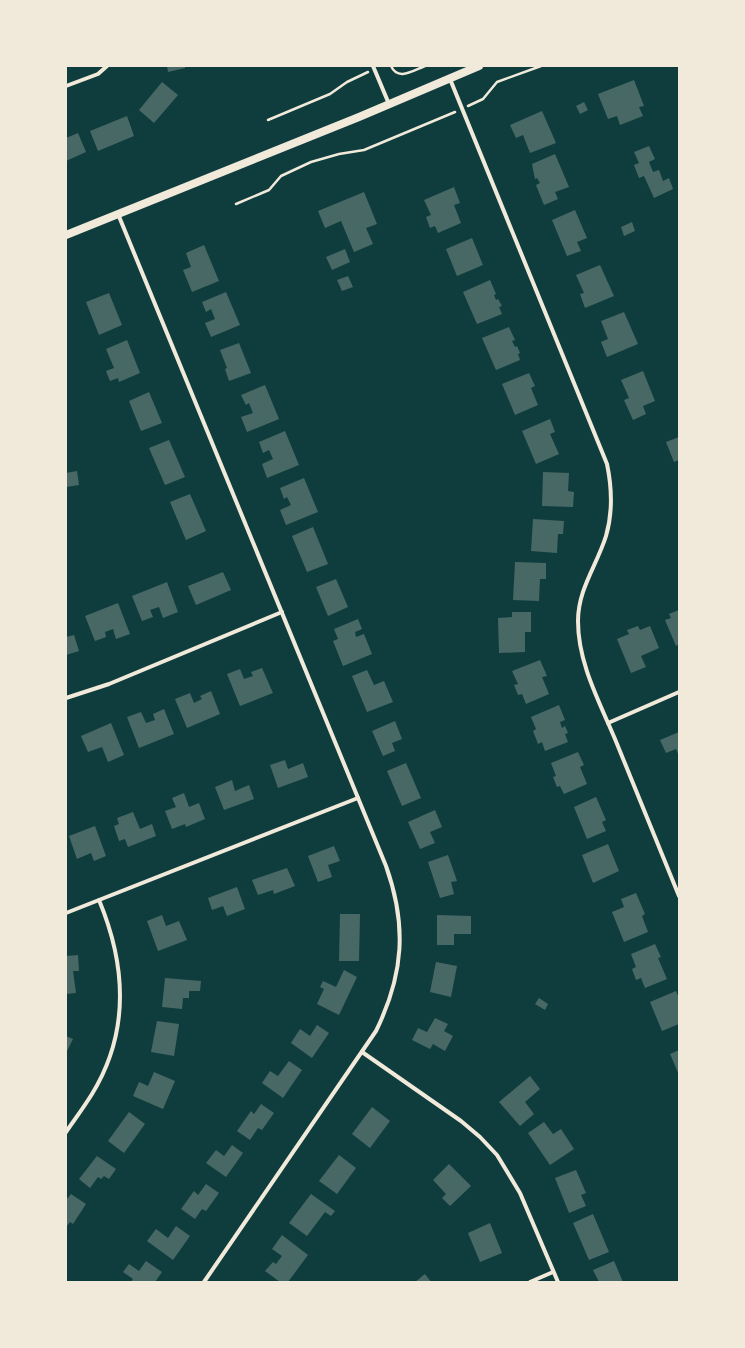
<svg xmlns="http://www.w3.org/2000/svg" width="745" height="1348" font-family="'PT Sans Narrow',sans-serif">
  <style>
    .building { fill: #486865 }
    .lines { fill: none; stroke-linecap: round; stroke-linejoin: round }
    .path { stroke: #f1e9da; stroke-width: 2.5 }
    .minor { stroke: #f1e9da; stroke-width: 4 }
    .secondary { stroke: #f1e9da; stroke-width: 8 }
  </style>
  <rect width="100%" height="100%" fill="#0f3d3e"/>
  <g class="building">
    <path d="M167 66H185V68L168 72Z"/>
    <path d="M634 80 644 106 639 107 643 116 620 125 617 116 608 119 598 94Z"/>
    <path d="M162 82 178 95 154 123 139 110Z"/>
    <path d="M584 102 588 110 580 114 576 106Z"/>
    <path d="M542 111 556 143 530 153 523 135 516 138 510 125Z"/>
    <path d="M127 116 134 136 98 151 90 131Z"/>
    <path d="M78 133 86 152 66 161V138Z"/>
    <path d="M649 146 655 159 649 162 653 172 659 170 663 181 669 178 673 189 654 198 644 176 639 178 634 165 639 163 634 152Z"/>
    <path d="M555 154 569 187 555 192 558 199 544 205 536 185 540 183 537 178 535 179 532 164Z"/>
    <path d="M454 187 460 203 454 205 461 223 438 233 435 226 430 228 426 217 431 215 424 200Z"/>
    <path d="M364 192 377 224 366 228 373 244 354 252 341 221 325 228 318 211Z"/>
    <path d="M575 210 587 238 577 242 581 251 567 256 552 220Z"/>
    <path d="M632 222 635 231 624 236 621 227Z"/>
    <path d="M472 238 483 265 457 276 446 249Z"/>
    <path d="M204 245 219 281 192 292 183 270 191 267 186 253Z"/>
    <path d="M345 249 350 262 332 270 326 257Z"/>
    <path d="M600 265 614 296 585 308 580 294 584 293 576 275Z"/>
    <path d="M348 276 353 287 342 291 337 280Z"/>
    <path d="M490 280 496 294 494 295 496 300 498 299 502 306 499 307 502 314 477 324 463 292Z"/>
    <path d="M226 292 240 325 211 337 205 323 215 319 211 309 206 312 202 302Z"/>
    <path d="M109 293 122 325 99 335 86 302Z"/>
    <path d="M624 312 638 344 607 357 601 342 608 339 601 321Z"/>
    <path d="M509 327 515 340 512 341 515 347 517 346 520 353 518 354 520 360 496 370 482 338Z"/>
    <path d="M127 340 140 373 119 382 118 378 110 381 106 371 114 368 106 349Z"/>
    <path d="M239 343 251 373 229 381 225 369 227 368 220 350Z"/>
    <path d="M643 371 655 401 643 406 646 414 633 420 624 400 629 398 621 380Z"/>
    <path d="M529 373 535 386 531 388 538 405 515 415 502 384Z"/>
    <path d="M265 385 279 419 247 432 241 417 253 413 249 403 246 405 241 395Z"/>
    <path d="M149 392 162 423 141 431 129 401Z"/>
    <path d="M550 419 555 432 550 434 559 454 536 464 522 431Z"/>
    <path d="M285 431 299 465 267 478 262 464 273 459 269 450 263 453 259 442Z"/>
    <path d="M679 437V460L674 462 666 442Z"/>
    <path d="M169 440 185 477 165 485 149 448Z"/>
    <path d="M77 471 79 485 66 487V473Z"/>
    <path d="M543 472 569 473 568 491 574 492 573 507 542 506Z"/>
    <path d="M304 478 318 512 286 525 280 510 291 505 287 497 284 499 280 488Z"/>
    <path d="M190 494 206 531 186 540 170 502Z"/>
    <path d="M533 519 564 521 563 534H558L557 553 531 551Z"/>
    <path d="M313 527 328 564 307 572 292 536Z"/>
    <path d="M515 562 546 563V579H540L539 601 513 600Z"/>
    <path d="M223 572 231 590 196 605 188 586Z"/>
    <path d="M336 579 348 607 328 616 316 587Z"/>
    <path d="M167 582 178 612 163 618 159 607 150 610 153 617 142 621 132 596Z"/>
    <path d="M118 603 130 634 116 639 113 629 105 632 106 637 95 641 85 616Z"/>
    <path d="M679 610V644L676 646 665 620 671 618 669 614Z"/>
    <path d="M512 612H531V632H525V652L499 653 498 618 512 617Z"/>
    <path d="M358 619 362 629 355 632 356 637 364 634 372 654 343 666 333 641 338 639 334 629Z"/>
    <path d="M638 626 640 630 650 626 659 648 641 656 646 667 631 673 617 639 629 634 627 630Z"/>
    <path d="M74 635 79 651 66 655V637Z"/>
    <path d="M540 660 547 676 542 677 549 694 526 704 522 694 518 695 514 685 518 684 512 671Z"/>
    <path d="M262 668 273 693 240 706 227 674 240 669 244 679 253 676 251 672Z"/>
    <path d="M367 670 374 685 384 681 393 702 367 712 352 676Z"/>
    <path d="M211 691 220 714 187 728 175 699 190 693 194 703 202 699 200 696Z"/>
    <path d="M559 705 565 720 560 722 562 728 565 726 568 733 565 734 568 742 545 751 542 742 538 744 533 731 536 729 531 717Z"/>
    <path d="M164 709 174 734 139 748 127 717 141 712 146 723 155 720 153 714Z"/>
    <path d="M395 721 402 739 392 743 395 751 383 756 372 731Z"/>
    <path d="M111 723 124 755 108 762 102 747 88 752 81 736Z"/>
    <path d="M679 732V756L676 749 666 753 660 740Z"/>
    <path d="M578 752 584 765 580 767 587 784 564 794 560 786 557 787 553 777 556 776 551 763Z"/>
    <path d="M285 760 288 769 303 763 308 777 278 788 270 765Z"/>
    <path d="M406 763 421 798 402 806 387 771Z"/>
    <path d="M232 780 235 791 249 785 254 799 224 810 215 787Z"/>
    <path d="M184 793 189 807 199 803 205 819 186 827 185 824 172 829 165 811 176 807 172 798Z"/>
    <path d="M596 797 606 820 602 822 606 831 587 839 574 807Z"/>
    <path d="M435 810 442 827 430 832 435 843 420 849 408 822Z"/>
    <path d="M133 812 140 829 152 824 156 836 128 847 125 839 119 841 114 826 119 824 117 818Z"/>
    <path d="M95 826 106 856 94 861 91 853 77 859 69 836Z"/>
    <path d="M608 844 619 871 593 883 582 855Z"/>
    <path d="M334 846 340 861 328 865 332 877 318 882 308 856Z"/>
    <path d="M448 855 457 881 451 882 454 894 440 898 428 862Z"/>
    <path d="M287 868 295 886 274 894 273 890 258 895 252 880Z"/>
    <path d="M237 887 245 909 227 916 223 906 212 910 208 898Z"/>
    <path d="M636 893 645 914 642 916 648 932 624 942 612 912 624 907 621 899Z"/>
    <path d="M340 914H360L359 961H339Z"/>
    <path d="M162 915 166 926 179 921 187 940 158 951 147 921Z"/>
    <path d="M437 915 471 916V934H454V945H437Z"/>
    <path d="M655 944 661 957 658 958 667 979 645 988 641 978 636 980 632 969 636 967 631 954Z"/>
    <path d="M78 955 79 971H73L76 993 66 994V956Z"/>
    <path d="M436 962 457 966 451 997 430 992Z"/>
    <path d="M344 970 357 977 339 1015 317 1004 324 989 320 987 323 981 336 987Z"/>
    <path d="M165 978 201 981 200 991H189V998H183L182 1009 162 1007Z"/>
    <path d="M676 991 679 998V1024L662 1031 650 1002Z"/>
    <path d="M539 998 548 1004 545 1010 535 1004Z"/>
    <path d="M435 1018 448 1024 444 1031 453 1036 445 1051 433 1044 430 1049 412 1040 418 1028 427 1032Z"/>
    <path d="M157 1021 179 1024 174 1056 151 1052Z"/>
    <path d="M317 1025 329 1033 312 1058 291 1043 300 1029 310 1036Z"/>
    <path d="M66 1036 73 1039 66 1053Z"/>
    <path d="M679 1050V1075L670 1054Z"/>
    <path d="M289 1061 302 1070 283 1098 262 1083 270 1071 278 1076Z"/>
    <path d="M154 1072 175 1081 163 1109 133 1096 139 1082 148 1086Z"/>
    <path d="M530 1076 540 1089 525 1102 534 1114 520 1126 499 1102Z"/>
    <path d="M261 1104 274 1113 262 1130 258 1128 250 1140 237 1131 251 1111 254 1114Z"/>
    <path d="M372 1107 390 1121 370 1148 352 1134Z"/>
    <path d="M129 1112 145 1124 124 1153 108 1141Z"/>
    <path d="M544 1122 553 1134 561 1129 574 1149 550 1165 528 1133Z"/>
    <path d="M232 1145 243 1153 226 1177 206 1163 216 1150 224 1156Z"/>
    <path d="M339 1155 356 1168 337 1194 319 1181Z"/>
    <path d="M97 1156 116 1169 109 1179 104 1176 101 1179 98 1177 90 1188 79 1179Z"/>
    <path d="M449 1164 471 1186 450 1206 442 1198 446 1194 433 1180Z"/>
    <path d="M576 1170 586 1193 581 1195 586 1206 569 1213 555 1178Z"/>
    <path d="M206 1184 219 1193 206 1211 202 1209 195 1219 181 1209 194 1191 198 1195Z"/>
    <path d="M71 1194 86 1204 73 1224 70 1222 66 1227V1200Z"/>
    <path d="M311 1194 335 1211 331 1216 325 1212 307 1236 289 1223Z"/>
    <path d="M593 1214 609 1252 589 1260 573 1223Z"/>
    <path d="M490 1223 502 1253 480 1262 468 1233Z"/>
    <path d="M176 1226 190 1236 173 1260 147 1241 156 1229 168 1238Z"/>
    <path d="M282 1235 308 1255 288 1282H280L265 1271 273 1262 276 1264 282 1256 272 1249Z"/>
    <path d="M146 1261 162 1272 155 1282H131L133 1279 123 1272 129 1264 139 1271Z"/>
    <path d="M614 1261 623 1282H599L593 1270Z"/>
    <path d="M425 1274 431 1282H415Z"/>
  </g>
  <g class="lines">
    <g class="path">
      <path d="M391 66C398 81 412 71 425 66"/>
      <path d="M468 106 483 99 497 82 541 66"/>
      <path d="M268 120 330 94 347 82 368 72"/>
      <path d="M236 204 269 190 281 176 311 162 339 154 364 150 455 112"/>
    </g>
    <g class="minor">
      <path d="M373 66 389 104"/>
      <path d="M450 79 607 464C612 488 613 512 606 536 597 565 578 589 578 621 578 663 599 701 615 739 636 791 658 844 679 896"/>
      <path d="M66 86 98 74 107 66"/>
      <path d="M118 214 386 866C407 925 404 974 376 1031L204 1282"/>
      <path d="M66 698 109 684 282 612"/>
      <path d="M608 723 679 692"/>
      <path d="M66 913 358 798"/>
      <path d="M362 1052 461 1121 480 1137 497 1155 520 1193 558 1282"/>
      <path d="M66 1132C75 1119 84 1107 92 1094 130 1032 126 965 99 900"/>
      <path d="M530 1282 553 1272"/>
    </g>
    <path class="secondary" d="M66 235 359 117 479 66"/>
  </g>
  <rect width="745" height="1348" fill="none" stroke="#f1e9da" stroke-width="134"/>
</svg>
